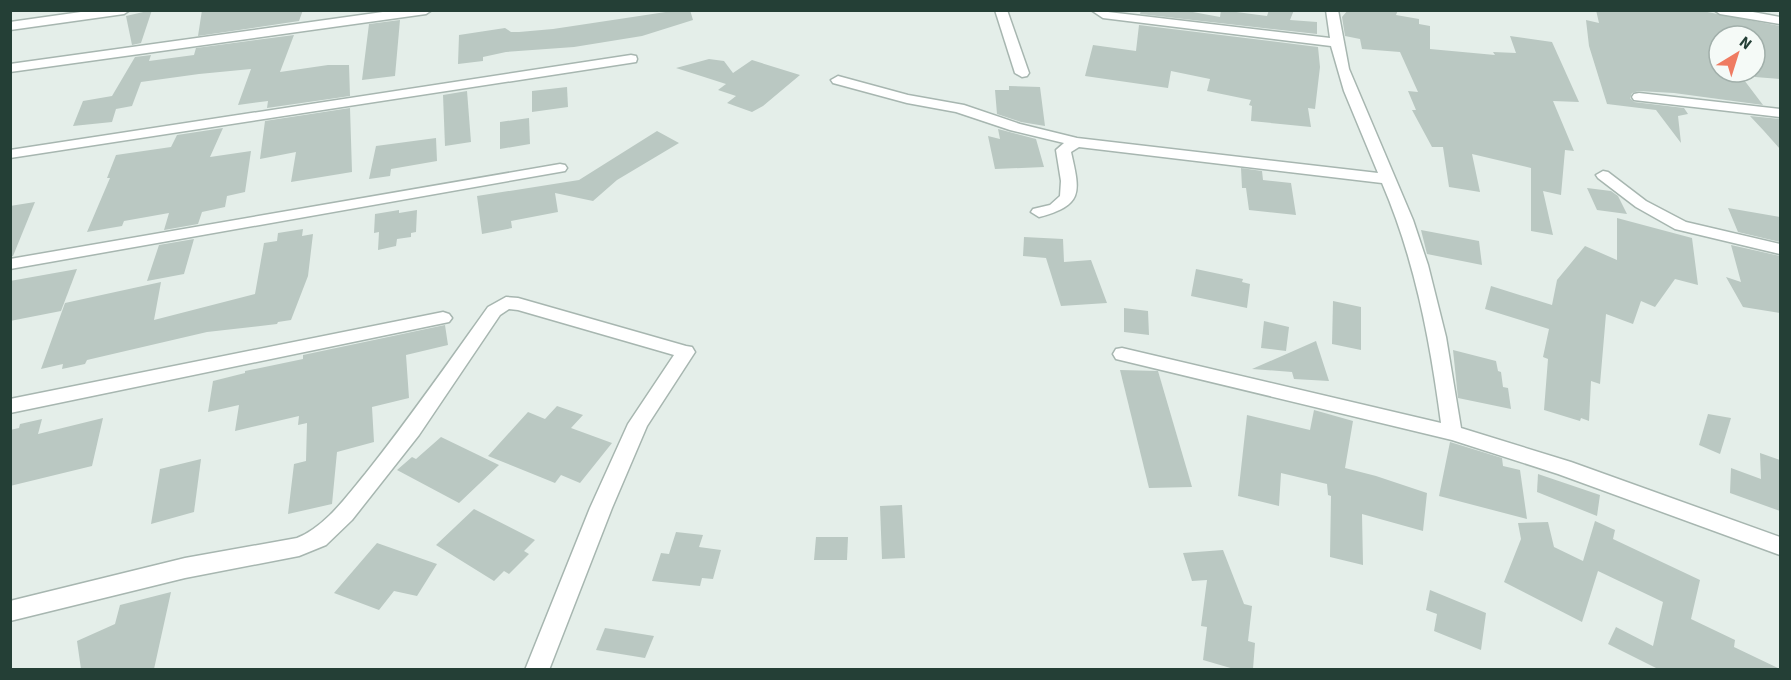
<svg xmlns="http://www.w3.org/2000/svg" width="1791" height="680" font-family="'Source Sans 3',sans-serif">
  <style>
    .building { fill: #bac8c2 }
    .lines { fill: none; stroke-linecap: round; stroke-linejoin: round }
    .minor-casing { stroke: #a7b6b0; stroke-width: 3 }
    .minor { fill: #fff; fill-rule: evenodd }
  </style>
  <rect width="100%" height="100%" fill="#e4eee9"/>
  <g class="building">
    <path d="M152 10 141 43 132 45 126 16Z"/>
    <path d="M202 10H303L299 21 198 36Z"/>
    <path d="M679 10H690L693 20 642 36 574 47 506 52 483 57V61L458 64 459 35 505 28 511 32H519L553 29Z"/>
    <path d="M1141 10H1182L1220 17 1221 10 1267 16 1269 10H1294L1290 20 1317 22V34L1140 14Z"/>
    <path d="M1348 10H1398L1396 15 1419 19V24L1430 26V49L1495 55 1493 52 1516 53 1510 36 1552 42 1579 102 1553 101 1574 151 1565 150 1561 195 1543 191 1553 235 1531 231V168L1472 154 1480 192 1449 187 1443 147H1432L1412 110H1416L1408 91 1418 92 1400 52 1362 49 1360 39 1345 36 1342 17Z"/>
    <path d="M1596 10H1697L1780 26V79L1755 77V36H1719V72H1738L1763 105 1674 93 1639 91 1632 93 1630 98 1634 102 1684 108 1688 114 1678 116 1681 143 1656 110 1607 104 1589 46 1586 20 1599 23Z"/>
    <path d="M400 20 395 76 362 80 369 24Z"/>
    <path d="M1139 25 1318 47 1320 67 1315 109 1308 108 1311 127 1251 121 1252 106 1249 105 1251 100 1207 91 1210 79 1171 71 1168 88 1085 76 1093 45 1136 51Z"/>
    <path d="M294 35 280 72 328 65H349L350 96 267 108 268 101 238 105 251 69 199 74 141 82 132 106 116 109 112 122 73 126 83 101 112 96 135 57 151 55 149 61 194 55 196 48Z"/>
    <path d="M709 59 724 61 733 73 752 60 800 75 763 106 752 112 727 103 736 96 718 90 726 84 676 68Z"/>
    <path d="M1009 86 1040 87 1045 126 1021 122 997 114 995 90H1009Z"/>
    <path d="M567 87 568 107 532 112V91Z"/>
    <path d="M467 91 471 142 445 146 443 95Z"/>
    <path d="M350 108 352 172 291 182 296 152 260 159 265 121Z"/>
    <path d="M1750 116 1780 119V149L1764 131Z"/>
    <path d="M529 118 530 144 500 149V122Z"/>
    <path d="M223 128 210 157 251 151 245 192 227 196 225 207 202 212 198 224 164 230 169 213 124 221 122 226 87 232 110 178H107L116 155 171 147 177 135Z"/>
    <path d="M998 129 1036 139 1044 167 995 169 988 136 1000 139Z"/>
    <path d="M657 131 679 143 617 180 593 201 555 193 558 212 511 221 512 228 482 234 477 196 579 180Z"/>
    <path d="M436 138 437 161 391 169 390 176 369 179 376 146Z"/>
    <path d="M1241 168 1262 171 1263 180 1291 183 1296 215 1249 210 1246 188H1242Z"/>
    <path d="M1587 188 1611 191 1618 196 1627 214 1597 210Z"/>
    <path d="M35 202 13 256 10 257V206Z"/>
    <path d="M1728 208 1780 217V242L1738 232Z"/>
    <path d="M399 210V213L417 210 416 232 411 233V237L397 239 396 246 378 250 379 232 374 233 375 214Z"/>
    <path d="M1617 218 1692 238 1698 285 1675 279 1655 307 1641 301 1633 324 1606 314 1600 384 1591 381 1589 421 1581 418 1580 421 1544 410 1548 359 1543 357 1549 329 1485 309 1491 286 1552 305 1557 280 1585 246 1617 260Z"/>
    <path d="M303 229 302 236 313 234 308 276 291 320 278 322 277 324 207 332 87 360 85 364 62 369 63 364 41 369 65 303 161 282 154 320 255 294 264 243 277 241 278 233Z"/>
    <path d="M1421 230 1479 241 1482 265 1427 254Z"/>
    <path d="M1024 237 1063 239 1064 262 1091 260 1107 303 1061 306 1046 258 1023 256Z"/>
    <path d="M194 239 184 274 147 281 159 245Z"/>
    <path d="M1731 245 1780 256V313L1743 307 1726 277 1741 282Z"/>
    <path d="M77 269 61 311 10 321V281Z"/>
    <path d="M1196 269 1243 279 1242 282 1250 284 1247 308 1191 296Z"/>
    <path d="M1333 301 1361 307V350L1332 344Z"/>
    <path d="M1124 308 1148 311 1149 335 1124 332Z"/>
    <path d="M1264 321 1289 327 1286 351 1261 348Z"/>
    <path d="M445 325 448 345 406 355 409 398 372 407 374 442 337 452 332 504 288 514 294 464 306 461 307 423 298 425 299 416 235 431 239 405 208 412 213 381 245 373V371L303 359V355Z"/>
    <path d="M1316 341 1329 381 1294 379 1292 372 1252 369Z"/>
    <path d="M1453 350 1496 361 1498 371 1501 372 1503 387 1508 388 1511 409 1458 398Z"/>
    <path d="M1120 370 1158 371 1192 487 1149 488Z"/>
    <path d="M557 406 583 415 571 428 612 443 580 483 561 475 555 483 488 456 528 412 545 419Z"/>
    <path d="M1314 410 1353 421 1345 468 1376 476 1427 493 1423 531 1362 514 1363 565 1330 557 1331 496 1328 495 1327 484 1281 473 1279 506 1238 496 1247 415 1310 430Z"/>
    <path d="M1708 414 1731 418 1720 454 1699 445Z"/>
    <path d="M103 418 92 466 10 486V430L19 428 20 424 42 419 38 434Z"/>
    <path d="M441 437 499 465 459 503 397 470 412 457 416 459Z"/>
    <path d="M1450 442 1502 458 1503 466 1520 470 1527 519 1439 496Z"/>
    <path d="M1760 453 1780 460V511L1730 493 1731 468 1761 479Z"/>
    <path d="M201 459 194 512 151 524 160 469Z"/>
    <path d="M1538 474 1600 495 1597 516 1537 492Z"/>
    <path d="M902 505 905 558 882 559 880 506Z"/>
    <path d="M474 509 535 540 524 551 529 554 509 574 504 571 494 581 436 545Z"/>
    <path d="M1595 521 1615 530 1613 539 1700 580 1691 619 1735 640 1734 647 1780 669H1658L1608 644 1616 627 1653 646 1663 602 1598 571 1582 622 1504 582 1521 539 1518 523 1548 522 1554 547 1583 561Z"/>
    <path d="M676 532 703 535 699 547 721 550 713 579 702 578 700 586 652 581 661 553 669 554Z"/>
    <path d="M816 537H848L847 560H814Z"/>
    <path d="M377 543 437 564 417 596 394 591 379 610 334 593Z"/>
    <path d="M1223 550 1244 604 1252 606 1248 641 1255 643 1253 669H1234L1203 660 1207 627 1201 626 1207 580 1192 581 1183 553Z"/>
    <path d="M1430 590 1486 613 1481 650 1434 631 1437 614 1426 610Z"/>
    <path d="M171 592 154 669H81L77 641 115 624 120 605Z"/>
    <path d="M605 628 654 636 645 658 596 650Z"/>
  </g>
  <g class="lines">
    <g class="minor-casing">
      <g id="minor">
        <path d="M95 10H130L124 14 10 30V22Z"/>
        <path d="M397 10H432L426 14 10 72V64Z"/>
        <path d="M995 10H1007L1029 73 1027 76 1022 77 1015 73Z"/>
        <path d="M1091 10 1330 38 1326 10H1338L1349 69 1413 220 1428 265 1446 337 1461 428 1571 462 1780 537V555L1558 474 1452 440 1116 359 1113 354 1116 349 1122 348 1441 423C1430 340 1415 260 1382 183L1079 147 1071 152C1080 192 1084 205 1039 217L1031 212 1033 209 1050 205 1060 196 1061 181 1056 150 1064 143 1010 130 956 112 907 103 833 83 831 80 838 76 908 95 964 105 1020 124 1077 138 1378 173 1344 91 1331 46 1103 18Z"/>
        <path d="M1714 10H1742L1780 17V24L1720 14Z"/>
        <path d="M631 55 636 56 637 59 636 62 10 158V150Z"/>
        <path d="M1639 93 1780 109V117L1634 100 1632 97 1634 94Z"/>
        <path d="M560 164 565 165 567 168 565 171 10 269V259Z"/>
        <path d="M1603 171 1608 172 1646 201 1686 222 1780 244V254L1675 229 1636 207 1598 178 1596 175Z"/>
        <path d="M506 297 518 298 686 346 692 347 695 352 647 426 612 508 549 670H525L590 508 628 424 674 355 518 310 509 309 500 315 419 435 352 520 326 545 299 556 185 578 10 621V601L185 558 297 538C326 526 346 497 366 473 409 419 448 363 488 307Z"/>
        <path d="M443 312 449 314 452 318 449 322 10 413V399Z"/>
      </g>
    </g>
    <use href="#minor" class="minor"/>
  </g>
  <rect width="1791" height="680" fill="none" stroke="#243f36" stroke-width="24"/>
  <g transform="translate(1737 54) rotate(38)"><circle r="28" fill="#f5faf7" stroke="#a1afaa" stroke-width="1.5"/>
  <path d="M0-4.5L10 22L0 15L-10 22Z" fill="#ef7b61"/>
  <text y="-9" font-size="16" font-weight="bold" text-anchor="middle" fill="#243f36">N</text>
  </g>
</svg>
